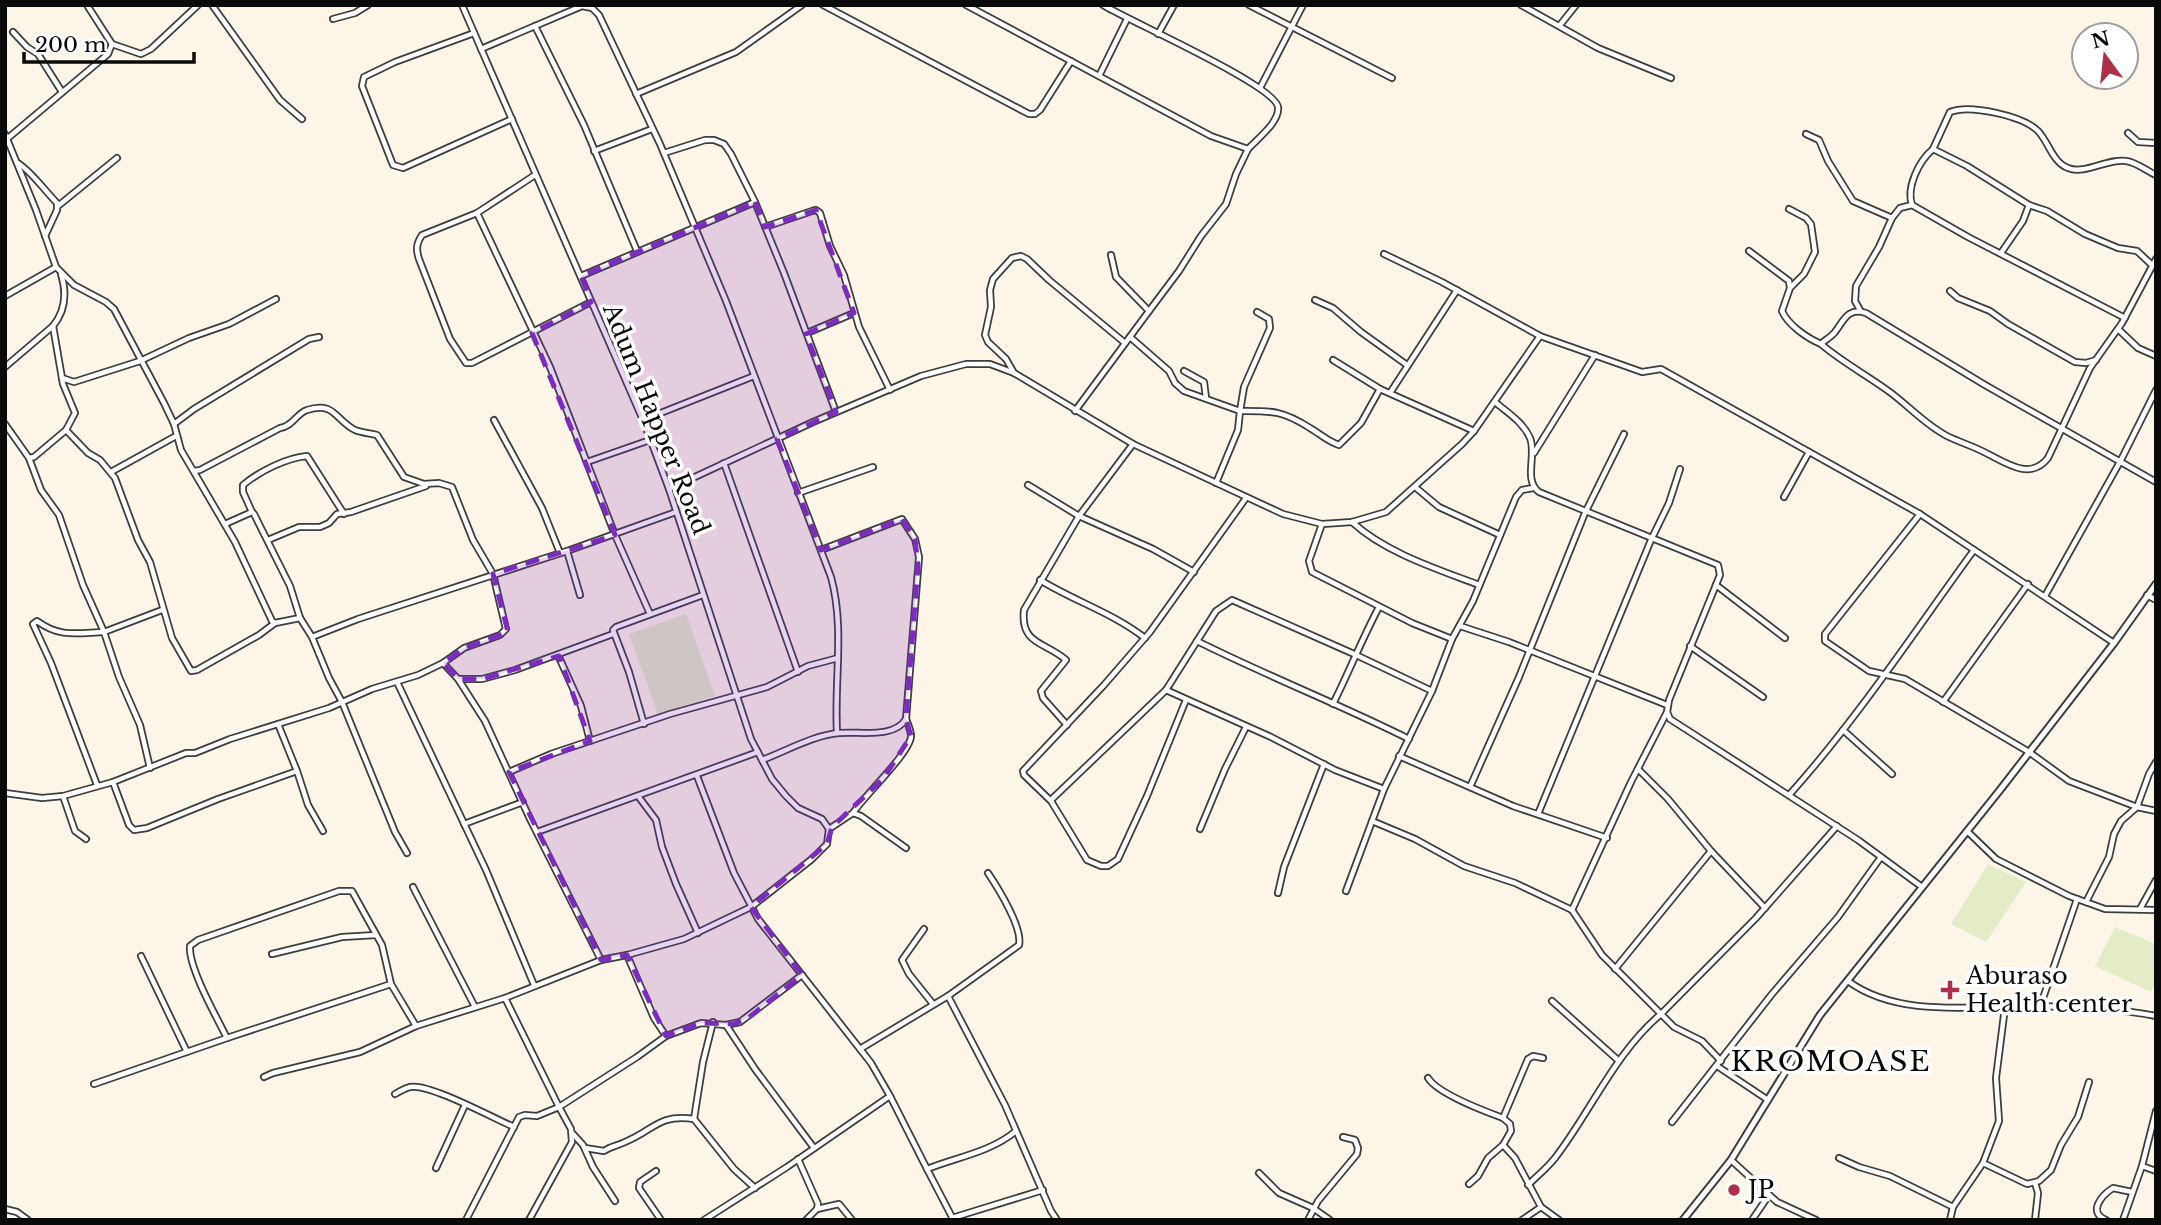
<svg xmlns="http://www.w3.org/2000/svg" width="2161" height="1225" font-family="'Libre Baskerville',serif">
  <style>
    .pitch { fill: #e4ecc7 }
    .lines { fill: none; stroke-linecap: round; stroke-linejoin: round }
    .minor-casing { stroke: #3d3d3d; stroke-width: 8 }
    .tertiary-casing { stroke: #3d3d3d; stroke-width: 9 }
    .minor { stroke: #fff; stroke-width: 4.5 }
    .tertiary { stroke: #fff; stroke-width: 5 }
    .marked { fill: #7b2cbf; fill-opacity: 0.2; stroke: #7b2cbf; stroke-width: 5; stroke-dasharray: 14 9; stroke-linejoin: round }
    .poi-dot { fill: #ad2f48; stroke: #fff; stroke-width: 2.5 }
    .labels { text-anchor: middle; stroke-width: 7; stroke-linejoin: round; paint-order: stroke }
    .street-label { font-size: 24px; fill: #0a0a0a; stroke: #fff }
    .poi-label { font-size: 24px; fill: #0a0a0a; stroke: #fff; text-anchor: start }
    .quarter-label { font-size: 28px; letter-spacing: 2px; fill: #0a0a0a; stroke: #fff }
  </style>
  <rect width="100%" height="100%" fill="#fdf6e8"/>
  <g class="pitch">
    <path d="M686 614 715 696 658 714 629 634Z"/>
    <path d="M1988 864 2026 882 1986 942 1951 924Z"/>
    <path d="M2115 927 2156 944V981L2151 992 2095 966Z"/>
  </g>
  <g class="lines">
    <g class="minor-casing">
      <g id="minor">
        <path d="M87 5 112 44 141 54 151 49 198 5"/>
        <path d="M212 5 280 100 302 119"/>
        <path d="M462 5 643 420 669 489 751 739 772 779 786 796 798 808 822 819 829 829"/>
        <path d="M823 5 1029 114H1035L1040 110 1071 61"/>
        <path d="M966 5 1211 136 1248 149C1257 139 1280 122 1278 107 1275 85 1129 21 1103 5"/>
        <path d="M1249 5 1392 78"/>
        <path d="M1521 5 1598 48 1671 78"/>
        <path d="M333 19 355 13 368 5"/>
        <path d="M1560 25 1576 5"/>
        <path d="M535 26 584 125 637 251"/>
        <path d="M13 32 27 47 38 54 62 92"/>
        <path d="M474 33 395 62 364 77 362 86 393 165 403 168 512 119"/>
        <path d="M1158 34 1174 5"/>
        <path d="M481 49 582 6 592 8 599 15 660 144 726 301 831 577C845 628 834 680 837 733"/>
        <path d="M1099 76 1127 19"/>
        <path d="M1260 88 1303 5"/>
        <path d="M636 94 736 52 802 5"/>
        <path d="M2128 133 2138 142 2156 143"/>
        <path d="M5 134 36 210 56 267 74 285 106 302 114 309 164 403 174 424 181 450 235 542 272 621 275 623 300 618 312 637 329 678 342 702 395 832 407 853"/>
        <path d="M1806 134 1819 140 1828 161 1853 201 1892 218"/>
        <path d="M8 138 108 54 112 44"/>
        <path d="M1933 149 1950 112C1970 104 2023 116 2038 131 2048 141 2053 163 2068 168 2085 175 2108 158 2126 161 2136 162 2147 171 2156 175"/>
        <path d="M594 151 652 129"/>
        <path d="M664 153 705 140H714L724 144 731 154 755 202 784 273 836 412"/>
        <path d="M18 163C33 173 44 190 57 203V210L45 236"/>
        <path d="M535 175 477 213 422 235C416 244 416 250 419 259L450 339 466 363H472L591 302"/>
        <path d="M1912 205C1906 187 1919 161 1933 149L1967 166 2029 205"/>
        <path d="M58 206 117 158"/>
        <path d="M1789 209 1806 218 1811 224 1815 252 1804 274 1791 287"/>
        <path d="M477 213 550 367 615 535 650 614"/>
        <path d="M765 227 812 211 816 210 820 213 830 246 844 275 859 327 890 390"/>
        <path d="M1749 251 1789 281 1790 288 1782 311C1788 325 1807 338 1821 344 1825 340 1831 337 1835 332 1844 320 1848 307 1866 313L1985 385 2156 482"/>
        <path d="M2001 253 2023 221 2029 205 2047 211 2085 234 2118 248 2137 251 2152 265"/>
        <path d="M1384 254 1442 282 1540 336 1642 372 1661 369 1920 514 2114 643"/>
        <path d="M61 274C67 293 66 310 53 326L63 384 75 413 66 430 88 453 100 460 115 478 138 540 150 562 172 638 191 671 197 670 259 635 275 623"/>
        <path d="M581 276 755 202"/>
        <path d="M1950 291 1958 298 1990 311 2008 324 2075 362 2086 363 2096 360"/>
        <path d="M5 296 56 267"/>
        <path d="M1315 300 1333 308 1361 332 1407 365"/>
        <path d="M1860 310 1855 301 1856 286 1879 247 1892 218 1900 208 1912 205 1968 237 2125 318"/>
        <path d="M1149 311 1179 271 1201 236 1226 204 1236 174 1248 149"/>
        <path d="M2118 329 2138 348 2156 356"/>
        <path d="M807 333 854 313"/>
        <path d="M1130 337 1169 371 1175 383 1184 391 1240 411 1244 387 1270 328 1269 319 1257 312"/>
        <path d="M1821 344C1842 362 1865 374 1887 390 1907 404 1924 424 1947 436 1959 442 1973 446 1986 453 2006 463 2030 481 2048 458L2090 368 2122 323 2156 259"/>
        <path d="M1333 360 1380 389 1474 431"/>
        <path d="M5 367 53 326"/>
        <path d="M1184 371 1204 382 1206 398"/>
        <path d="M1014 373 1006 359 988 342 985 335 991 307 990 290 993 279 1012 258 1021 256 1027 259 1049 280 1125 343"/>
        <path d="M62 378 74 382 140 361 189 338 229 324 276 299"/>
        <path d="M1390 393 1457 290"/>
        <path d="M1495 402C1508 413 1523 422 1530 438 1537 455 1523 480 1539 492L1718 565 1720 575 1669 700 1667 712 1670 719 1858 840 1922 887"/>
        <path d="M1075 411 1149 311 1116 277 1111 255"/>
        <path d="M494 420 542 508 560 553"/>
        <path d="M643 420 754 376"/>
        <path d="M5 424 29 458 34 457 66 430"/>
        <path d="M174 424 194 409 309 339 319 337"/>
        <path d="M1534 453 1595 355"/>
        <path d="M29 458 41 490 59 515 83 585 104 632C77 633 60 638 37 621L33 624 51 663 97 785"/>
        <path d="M587 462 650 440"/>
        <path d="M724 463 798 672"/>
        <path d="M111 472 176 436"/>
        <path d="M1216 483 1238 430 1240 411C1272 411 1282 410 1310 428 1320 434 1329 442 1339 445L1361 423 1380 389"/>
        <path d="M1028 485 1079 516 1153 549 1194 572"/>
        <path d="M1415 487 1439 507 1500 535"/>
        <path d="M669 489 813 422 921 376 966 364H990L1014 373 1133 444 1283 514 1322 524 1352 522 1386 512 1462 444 1474 431 1540 336"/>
        <path d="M798 493 873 467"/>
        <path d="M1784 497 1809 452"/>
        <path d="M252 512 243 492V485C260 471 286 458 307 456L344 514"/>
        <path d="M1920 514 1825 634V641L1869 671 1905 679 2029 752 2069 781 2137 807 2156 811"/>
        <path d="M1352 522C1386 553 1437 569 1479 585"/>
        <path d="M225 524 252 512 254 514 290 586 300 618"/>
        <path d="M1322 524 1309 561 1312 572 1412 623 1452 639"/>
        <path d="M268 540 299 527H320L329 523 337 514 351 512 426 486"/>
        <path d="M567 551 580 595"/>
        <path d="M1040 580C1076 602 1111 612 1145 638"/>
        <path d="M1716 585 1785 638"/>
        <path d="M2147 595 2156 600"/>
        <path d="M2045 596 2121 460 2156 390"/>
        <path d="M1460 626 1509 642 1667 705"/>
        <path d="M312 637 358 619 567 551 676 512"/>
        <path d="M1197 641 1216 611 1232 600 1354 654 1432 691"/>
        <path d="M1690 646 1763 697"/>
        <path d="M558 655 581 706 590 741"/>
        <path d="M443 663 458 679 485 721 530 819 601 960"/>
        <path d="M459 679H482L515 670 613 634"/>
        <path d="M397 682 486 870 534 985"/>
        <path d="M1166 690 1271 737 1335 770 1384 789"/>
        <path d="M1186 700 1147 796 1118 859 1108 866H1101L1087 860 1051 801 1024 775 1023 771 1104 685 1150 632 1246 498"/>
        <path d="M1943 702 2028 584"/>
        <path d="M1333 704C1349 672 1362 639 1379 607"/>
        <path d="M644 724 629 672 613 630 616 627 703 595"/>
        <path d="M1067 725 1043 698 1041 691 1066 660C1046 642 1020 645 1024 610L1079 516 1133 444"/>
        <path d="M1843 730 1892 774"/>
        <path d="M1399 756 1513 806 1607 838"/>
        <path d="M762 760C786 751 814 735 839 733 859 731 894 739 906 719L919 557 915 539 902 519 821 550"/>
        <path d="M150 768 140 725 119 677 104 632 162 610"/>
        <path d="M1638 769 1668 799 1711 851 1765 908"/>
        <path d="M297 771 308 805 323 831"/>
        <path d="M509 772 551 754 670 714 767 687 808 666 838 658"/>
        <path d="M697 776 734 873 758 919 871 1063 890 1096 787 1167 704 1220"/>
        <path d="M113 782 129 825 134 830 147 828 218 799 297 771 278 724"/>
        <path d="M1470 787 1519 677 1585 513 1624 434"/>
        <path d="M5 793 42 798 63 796 113 782 186 753H195L230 739 329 708 372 689 418 675 443 663 464 648 500 635 506 629 493 574 473 540 452 487 439 483 424 484 404 477 377 435C370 433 362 433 355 430 335 420 335 401 307 410 296 414 293 426 280 428L200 470 194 471"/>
        <path d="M1790 794C1858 718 1914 632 1974 550"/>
        <path d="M63 796 75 831 86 839"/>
        <path d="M638 796 656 820 662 847 676 884 698 933"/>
        <path d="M1051 800 1166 690 1197 641C1267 676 1339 704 1409 739"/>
        <path d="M853 813C863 797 911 752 911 736 911 731 908 724 906 719"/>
        <path d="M1538 814 1651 540 1669 503 1680 469"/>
        <path d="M1372 821 1415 839 1464 866 1515 883 1572 910 1602 955 1661 1014 1756 918 1837 826"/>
        <path d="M464 824 523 802"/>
        <path d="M829 829 853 813 861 816 906 848"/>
        <path d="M1200 829 1225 769 1246 727"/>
        <path d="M1967 831 1996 859 2069 896 2105 909 2156 910"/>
        <path d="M537 832 758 752"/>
        <path d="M413 887 475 1007"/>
        <path d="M1346 891 1384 789 1432 691 1452 639 1473 601 1516 497 1522 490 1533 488"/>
        <path d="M1278 893 1284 867 1324 764"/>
        <path d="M2086 902 2109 857 2114 834 2121 821 2137 807 2149 774 2156 762"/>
        <path d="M2140 909 2156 880"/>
        <path d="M1572 910 1631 782 1667 712"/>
        <path d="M924 929 902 960 909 974 933 1004"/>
        <path d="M272 954 342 937 376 935"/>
        <path d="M627 955 654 1018 666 1036"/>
        <path d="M141 956 187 1052"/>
        <path d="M1615 969 1711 851"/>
        <path d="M1848 981C1898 1018 1972 1006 2032 1006 2073 1007 2116 1008 2156 1016"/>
        <path d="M391 984 227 1038C217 1018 188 967 190 946L198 940 339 891H352L382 945 391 984 416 1026"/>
        <path d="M948 996 1005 1105 1051 1211 1057 1220"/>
        <path d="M1552 1001 1619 1061"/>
        <path d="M2040 1007 2077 899"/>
        <path d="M726 1025 755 1069 814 1148"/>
        <path d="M860 1049 948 996 1019 945C1023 928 998 888 988 873"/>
        <path d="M1543 1058 1533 1056 1528 1059 1503 1118 1510 1124 1511 1131 1503 1145 1515 1158 1541 1207 1559 1220"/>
        <path d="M1717 1066 1768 1100"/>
        <path d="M264 1077 273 1073 360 1052 416 1026 505 998"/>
        <path d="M1428 1078C1438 1094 1484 1111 1503 1118"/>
        <path d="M94 1084 227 1038"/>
        <path d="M395 1094C399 1092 405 1088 410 1087 429 1083 493 1118 514 1127"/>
        <path d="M890 1096 927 1169C957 1157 991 1152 1016 1131"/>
        <path d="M694 1119 703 1062 713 1022"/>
        <path d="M1672 1122 1772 994 1838 917 1881 857"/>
        <path d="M573 1134 583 1145 593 1167 615 1201"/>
        <path d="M585 1148 604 1151C611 1146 617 1146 625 1142 655 1130 657 1114 694 1119L734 1169 755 1188"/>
        <path d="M1839 1158 1859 1167 1890 1176 1953 1207"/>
        <path d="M798 1159 818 1204 817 1209"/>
        <path d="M1731 1160 1777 1202 1816 1220"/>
        <path d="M1983 1163 2027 1184 2039 1181 2051 1170 2061 1145 2078 1117 2089 1082"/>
        <path d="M2142 1166 2156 1171"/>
        <path d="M436 1168 465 1105"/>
        <path d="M927 1169 953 1219"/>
        <path d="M656 1171 640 1182 639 1188 661 1220"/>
        <path d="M1259 1173 1279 1193 1313 1208 1330 1220"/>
        <path d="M2035 1183 2038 1193 2035 1220"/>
        <path d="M1469 1184 1478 1176 1488 1158 1503 1145"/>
        <path d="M1528 1185C1538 1175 1550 1166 1558 1154 1593 1107 1616 1052 1661 1014L1674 1027 1702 1041 1721 1061"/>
        <path d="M5 1209 17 1212 28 1220"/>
        <path d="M952 1218 1043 1190"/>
        <path d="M466 1220 519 1117 525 1115 537 1116 559 1107 505 998 601 960 627 955 684 939 751 907 812 859 827 844 829 829"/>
        <path d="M529 1220 572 1142 571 1129 559 1107 637 1057 666 1036 701 1023 726 1025 740 1022 802 975"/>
        <path d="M806 1220 817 1209 839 1204 852 1220"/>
        <path d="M1308 1220 1318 1201 1357 1154 1358 1148 1355 1140 1343 1137"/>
        <path d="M1522 1220 1541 1207"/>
        <path d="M1752 1220 1769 1195"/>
        <path d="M1950 1220 1953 1207 1983 1163 1999 1121 1996 1078 2005 1007"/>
        <path d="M2106 1220C2087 1212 2102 1195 2113 1188L2132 1192"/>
        <path d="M2123 1220 2142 1166 2156 1111"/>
      </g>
    </g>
    <g class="tertiary-casing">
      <path id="tertiary" d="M1683 1220 1731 1160 1820 1015 2000 790 2114 643 2156 584"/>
    </g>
    <use href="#minor" class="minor"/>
    <use href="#tertiary" class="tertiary"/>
  </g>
  <path class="marked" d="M755 202 765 227 816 210 854 313 806 334 836 412 777 439 821 550 902 519 915 539 918 566 906 719 911 736 883 779 832 827 827 844 751 907 802 975 748 1018 734 1024 701 1023 666 1036 627 955 601 960 509 772 590 741 559 656 482 679H458L443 663 464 648 508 632 493 574 615 535 532 333 591 302 581 276Z"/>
  <g class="poi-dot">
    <path d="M1946.5 979.5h7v7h7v7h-7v7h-7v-7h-7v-7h7z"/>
    <circle cx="1734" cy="1190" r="7"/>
  </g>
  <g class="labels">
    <g class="street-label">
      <text transform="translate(656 419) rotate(68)" y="8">Adum Happer Road</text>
    </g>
    <g class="poi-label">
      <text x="1966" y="984">Aburaso<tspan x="1966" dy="28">Health center</tspan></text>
      <text x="1748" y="1198">JP</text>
    </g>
    <g class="quarter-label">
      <text x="1831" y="1071">KROMOASE</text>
    </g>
  </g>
  <rect width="2161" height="1225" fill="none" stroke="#0a0a0a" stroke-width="14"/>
  <g transform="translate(2105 56) rotate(345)"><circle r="33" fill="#ffffff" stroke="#9d9d9d" stroke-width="2"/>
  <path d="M0-5L12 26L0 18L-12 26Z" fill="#ad2f48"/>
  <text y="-10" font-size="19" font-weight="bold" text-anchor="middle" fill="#0a0a0a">N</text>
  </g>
  <path d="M24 52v10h170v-10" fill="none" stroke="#0a0a0a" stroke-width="3.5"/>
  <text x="35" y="52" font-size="21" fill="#0a0a0a" stroke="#ffffff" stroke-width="5" paint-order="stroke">200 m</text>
</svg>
